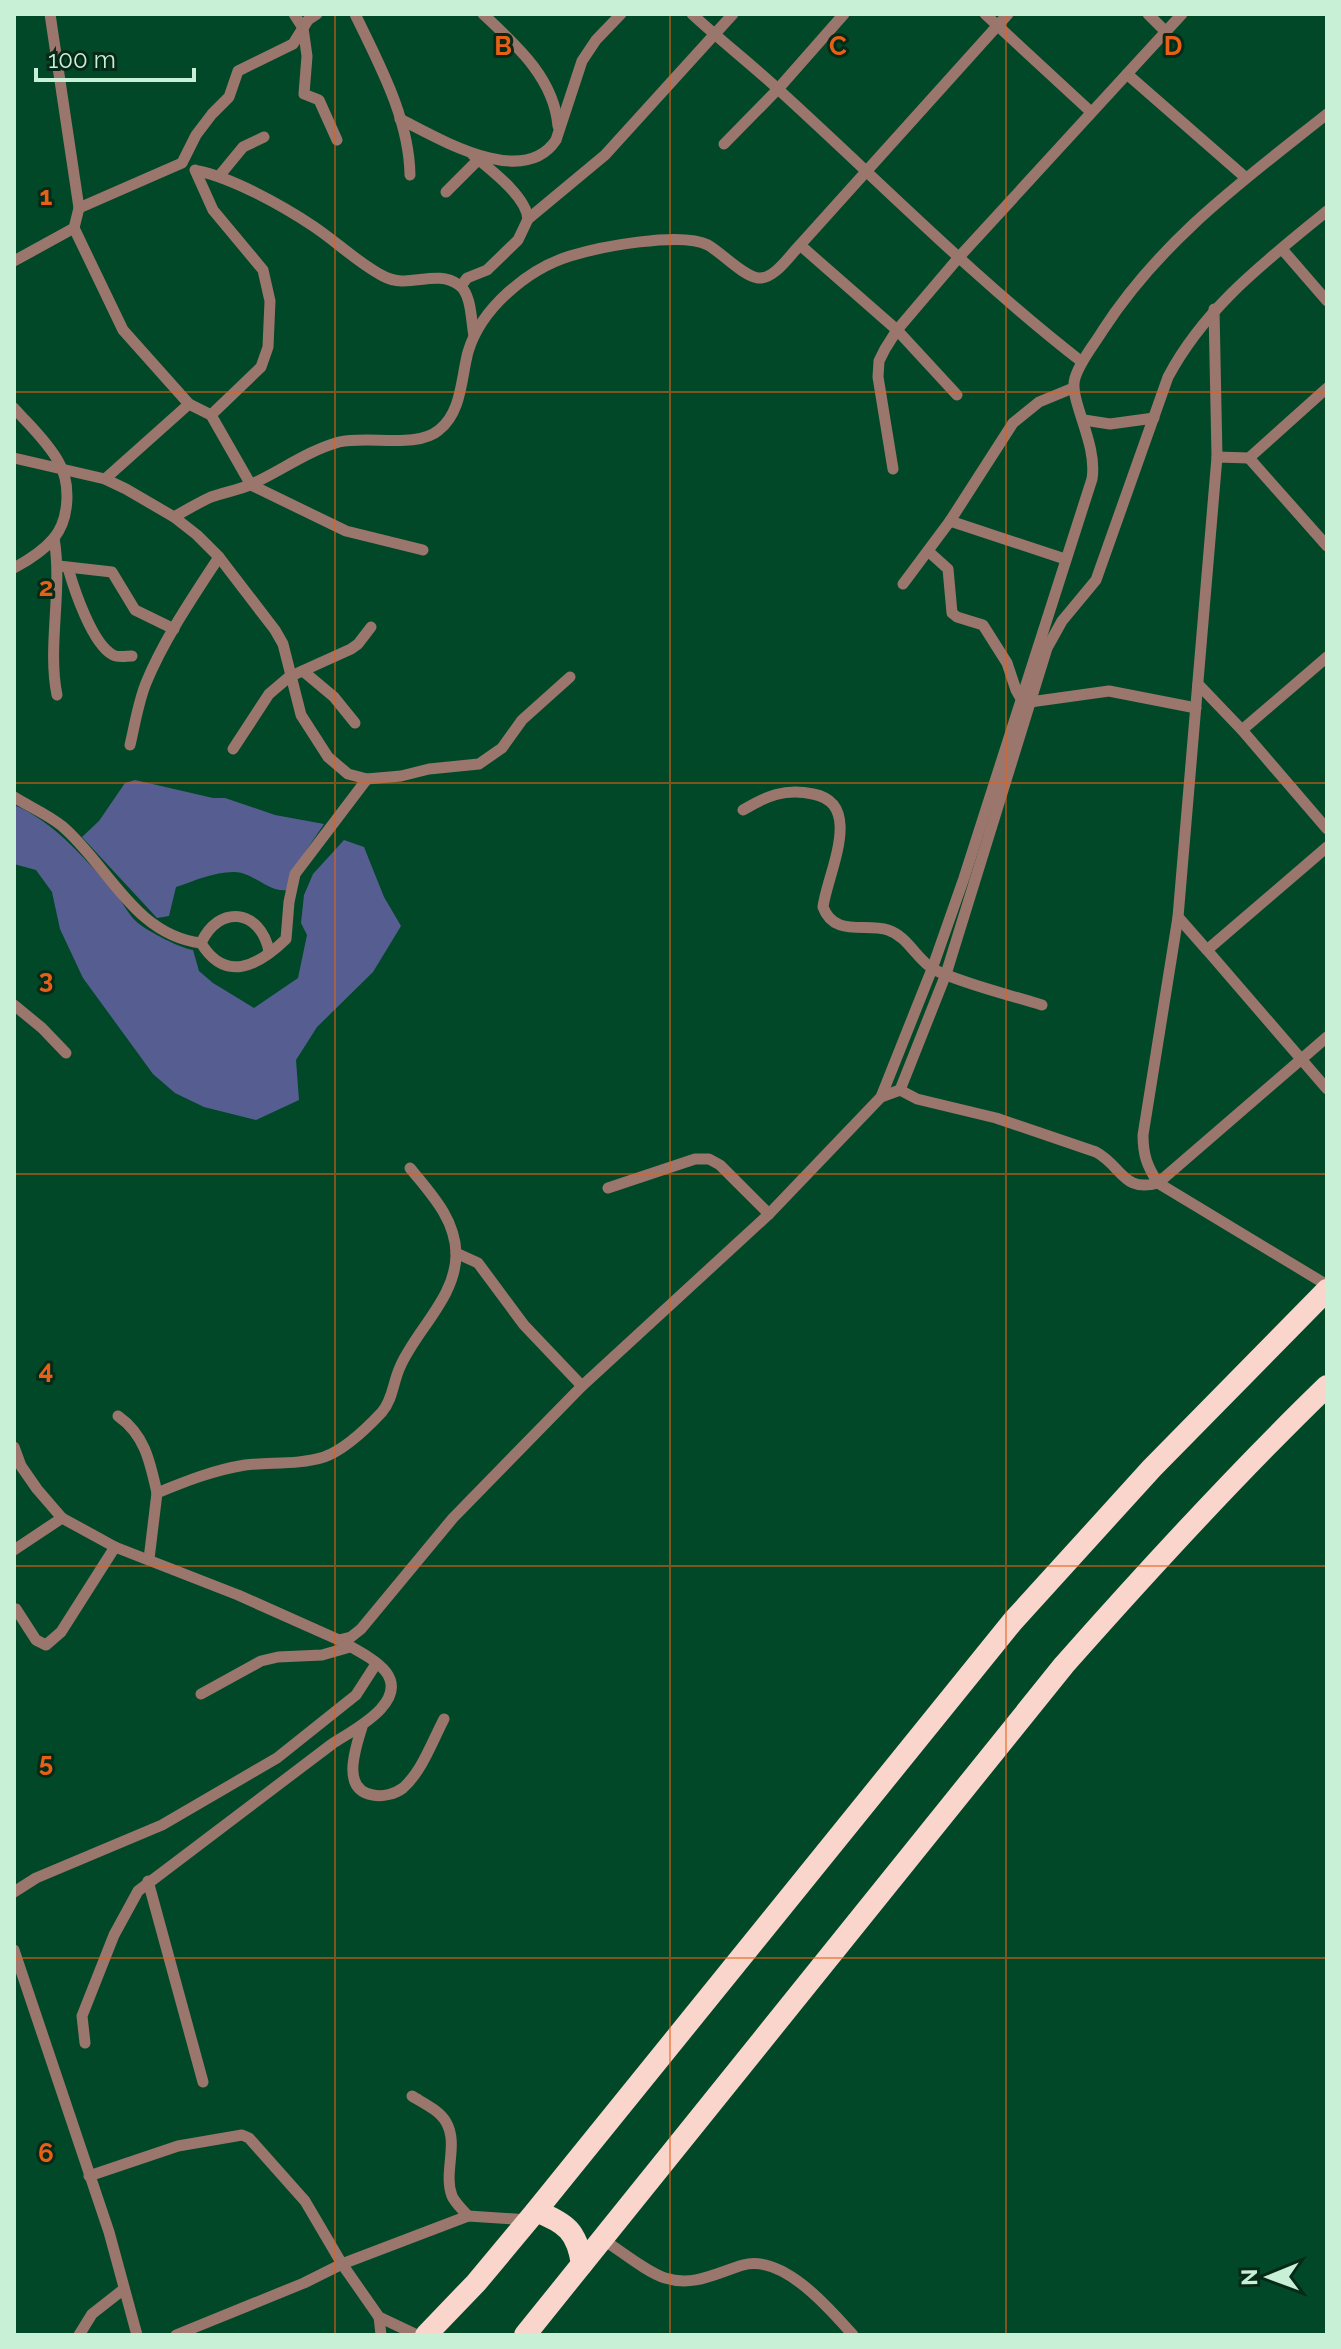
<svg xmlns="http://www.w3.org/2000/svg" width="1341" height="2349" font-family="Raleway,sans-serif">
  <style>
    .green { fill: #565e91 }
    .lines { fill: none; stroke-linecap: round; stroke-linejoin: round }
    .street { stroke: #9b766c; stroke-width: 11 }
    .highway { stroke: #fad5cb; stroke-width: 22 }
    .grid { fill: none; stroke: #e66116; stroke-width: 2; stroke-opacity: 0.55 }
    .grid-label { font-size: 26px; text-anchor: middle; font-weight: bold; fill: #e66116; stroke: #062a17; stroke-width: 6; stroke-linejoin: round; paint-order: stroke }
  </style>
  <rect width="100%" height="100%" fill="#004827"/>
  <g class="green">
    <path d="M135 780 213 798H225L275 815 324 824 297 864 287 890C269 893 252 871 233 872 214 872 194 881 176 887L169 916 157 918 82 837 99 821 125 783Z"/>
    <path d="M14 805C54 821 88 862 116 894 123 903 129 916 138 923 149 932 180 948 193 950L199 971 213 983 254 1008 298 978 307 935 301 923 304 895 313 874 344 840 364 847 384 897 401 926 373 972 317 1027 296 1060 299 1100 256 1120 204 1107 175 1093 153 1074 83 978 60 929 52 892 36 870 14 864Z"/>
  </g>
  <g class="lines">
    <g class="street">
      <path d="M50 14 79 208 74 228 123 330 189 404 105 479"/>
      <path d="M294 14 303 28 307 56 304 94 319 100 337 140"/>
      <path d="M355 14C379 64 409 118 410 175"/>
      <path d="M483 14C516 45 554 78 558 126"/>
      <path d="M692 14C720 40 751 64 779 90 879 181 975 279 1082 362"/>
      <path d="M985 14 1091 112"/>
      <path d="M1148 14 1166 32"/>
      <path d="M1127 74 1246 178"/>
      <path d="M400 119C438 138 523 190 556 140L582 61 596 40 621 14"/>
      <path d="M724 144 778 89 844 14"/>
      <path d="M473 155C491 170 526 196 528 219"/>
      <path d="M195 170 213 210 263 270 270 301 268 347 261 367 211 415"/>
      <path d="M198 171C233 178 283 206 313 226 337 242 358 263 383 276 409 290 435 268 459 285 472 294 471 322 474 336"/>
      <path d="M220 175 243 147 264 137"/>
      <path d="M446 192 478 160"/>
      <path d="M79 208 182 163 196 135 212 114 229 97 238 71 293 44 308 20 317 14"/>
      <path d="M800 245 897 330 957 395"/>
      <path d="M1282 249 1327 301"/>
      <path d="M14 261 74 228"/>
      <path d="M461 286 467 278 487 270 518 240 528 219 605 155 733 14"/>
      <path d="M1214 309 1217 457"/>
      <path d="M1327 388 1249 458 1327 546"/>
      <path d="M189 404 211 415 251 485 346 531 423 550"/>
      <path d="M14 408C28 424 47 441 58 461 71 482 70 518 54 538 44 550 27 561 14 568"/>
      <path d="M1084 420 1110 424 1154 418"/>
      <path d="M14 458 105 479 126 489 174 517 197 535 219 557 275 630 283 644 301 715 328 757 348 774 367 779 401 776 429 769 479 764 502 748 522 720 570 677"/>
      <path d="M893 469 878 377 879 361 885 349 897 330 960 256 1182 14"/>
      <path d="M174 517C186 510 198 503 211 497 225 492 239 490 252 484 281 471 307 451 339 442 368 435 417 449 439 430 462 412 461 378 468 352 481 308 528 269 570 256 599 247 681 231 708 245 722 253 743 276 758 278 774 280 790 255 800 245L1008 14"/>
      <path d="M950 521 1065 559"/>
      <path d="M54 538C63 590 47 646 57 695"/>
      <path d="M928 551 948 569 952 613 957 617 983 625 1007 663 1016 690 1020 697"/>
      <path d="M59 566 112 572 135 610 174 629"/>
      <path d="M68 568C74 589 92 644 113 655 119 658 126 656 132 656"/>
      <path d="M903 584 950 521 1013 423 1039 402 1073 388"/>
      <path d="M1327 657 1242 730 1327 829"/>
      <path d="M303 671 334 697 355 723"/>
      <path d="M1198 684 1242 730"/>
      <path d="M1030 702 1109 691 1196 708"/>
      <path d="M130 745C135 724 138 703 146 683 164 639 193 597 219 557"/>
      <path d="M233 749 269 694 289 677 351 649 358 644 371 627"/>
      <path d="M14 797C30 807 47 814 62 826 108 865 134 935 201 943"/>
      <path d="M743 810C766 796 785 788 813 794 865 804 827 874 823 907 834 937 865 923 888 930 909 937 917 961 935 970 964 984 1010 995 1042 1005"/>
      <path d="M1327 847 1207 950 1327 1089"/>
      <path d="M1178 917 1207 950"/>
      <path d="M201 943C226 984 259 965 286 939L289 902 295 874 367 779"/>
      <path d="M201 943C219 904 260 909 269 951"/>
      <path d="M14 1005 42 1028 66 1053"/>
      <path d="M1327 1037 1158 1183 1327 1285"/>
      <path d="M900 1090 946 974 1047 648 1062 621 1096 580 1168 377C1205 307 1266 261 1327 211"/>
      <path d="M881 1097 900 1090 917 1099 996 1118 1096 1152C1122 1166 1123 1193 1158 1183 1147 1166 1143 1155 1143 1135L1178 917 1217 457 1249 458"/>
      <path d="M608 1188 695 1159H709L720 1165 769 1214"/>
      <path d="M456 1253 478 1263 524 1325 582 1386"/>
      <path d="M118 1416C145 1435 150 1462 157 1493"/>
      <path d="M14 1447 21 1466 37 1489 62 1518 115 1547 238 1595 339 1640 351 1637 361 1629 453 1518 582 1386 769 1214 881 1097 932 969 964 878 1092 479C1098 443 1068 399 1075 378 1080 361 1094 345 1103 330 1162 239 1244 180 1327 114"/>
      <path d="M14 1550 62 1518"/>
      <path d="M149 1559 157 1493C186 1481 214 1470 245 1465 270 1462 299 1465 324 1457 344 1450 368 1427 382 1412 393 1399 393 1382 400 1367 416 1330 457 1296 456 1253 455 1218 430 1193 410 1168"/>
      <path d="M16 1609 36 1640 46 1645 61 1632 115 1547"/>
      <path d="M201 1694 261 1661 278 1657 322 1655 350 1647"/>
      <path d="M362 1727C356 1747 340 1790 373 1795 383 1797 395 1794 403 1788 422 1771 432 1742 444 1719"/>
      <path d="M148 1881 203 2082"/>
      <path d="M14 1892 36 1878 162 1825 277 1758 356 1695 376 1664"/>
      <path d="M14 1950 109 2232 137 2335"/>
      <path d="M85 2043 82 2016 114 1935 138 1891 332 1744C351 1731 409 1703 386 1672 376 1659 354 1649 339 1640"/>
      <path d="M412 2096C423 2103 439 2110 446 2122 459 2144 443 2173 452 2196 455 2203 463 2210 468 2216"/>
      <path d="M89 2176 178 2146 242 2135 249 2138 305 2201 342 2264 468 2216 529 2220"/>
      <path d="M602 2239C620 2250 646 2272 665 2278 694 2287 716 2273 743 2265 783 2254 829 2308 853 2335"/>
      <path d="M379 2317 381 2335"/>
      <path d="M79 2335 92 2314 124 2289"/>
      <path d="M176 2335 304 2283 342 2264 379 2317 417 2335"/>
    </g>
    <g class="highway">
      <path d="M536 2211C566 2223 577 2231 582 2264"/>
      <path d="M426 2335 476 2283 536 2211 1013 1621 1152 1468 1327 1290"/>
      <path d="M525 2335 1064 1665C1149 1569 1235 1475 1327 1386"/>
    </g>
  </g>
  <path class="grid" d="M335 14V2335M670 14V2335M1006 14V2335M14 392H1327M14 783H1327M14 1174H1327M14 1566H1327M14 1958H1327"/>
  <g class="grid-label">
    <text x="503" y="55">B</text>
    <text x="838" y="55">C</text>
    <text x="1173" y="55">D</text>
    <text x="46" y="205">1</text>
    <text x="46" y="596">2</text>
    <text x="46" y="988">3</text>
    <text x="46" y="1379">4</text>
    <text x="46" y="1771">5</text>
    <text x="46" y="2162">6</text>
  </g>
  <rect width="1341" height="2349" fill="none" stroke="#c8f0d6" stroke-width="32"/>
  <g transform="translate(1269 2277) rotate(269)" stroke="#062a17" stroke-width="6" paint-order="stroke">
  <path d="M0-6L14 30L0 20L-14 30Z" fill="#c8f0d6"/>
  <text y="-12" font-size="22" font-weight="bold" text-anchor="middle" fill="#c8f0d6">N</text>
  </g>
  <path d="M36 68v12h158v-12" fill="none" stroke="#c8f0d6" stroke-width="4"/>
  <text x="48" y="68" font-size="24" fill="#c8f0d6" stroke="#062a17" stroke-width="6" paint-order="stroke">100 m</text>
</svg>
